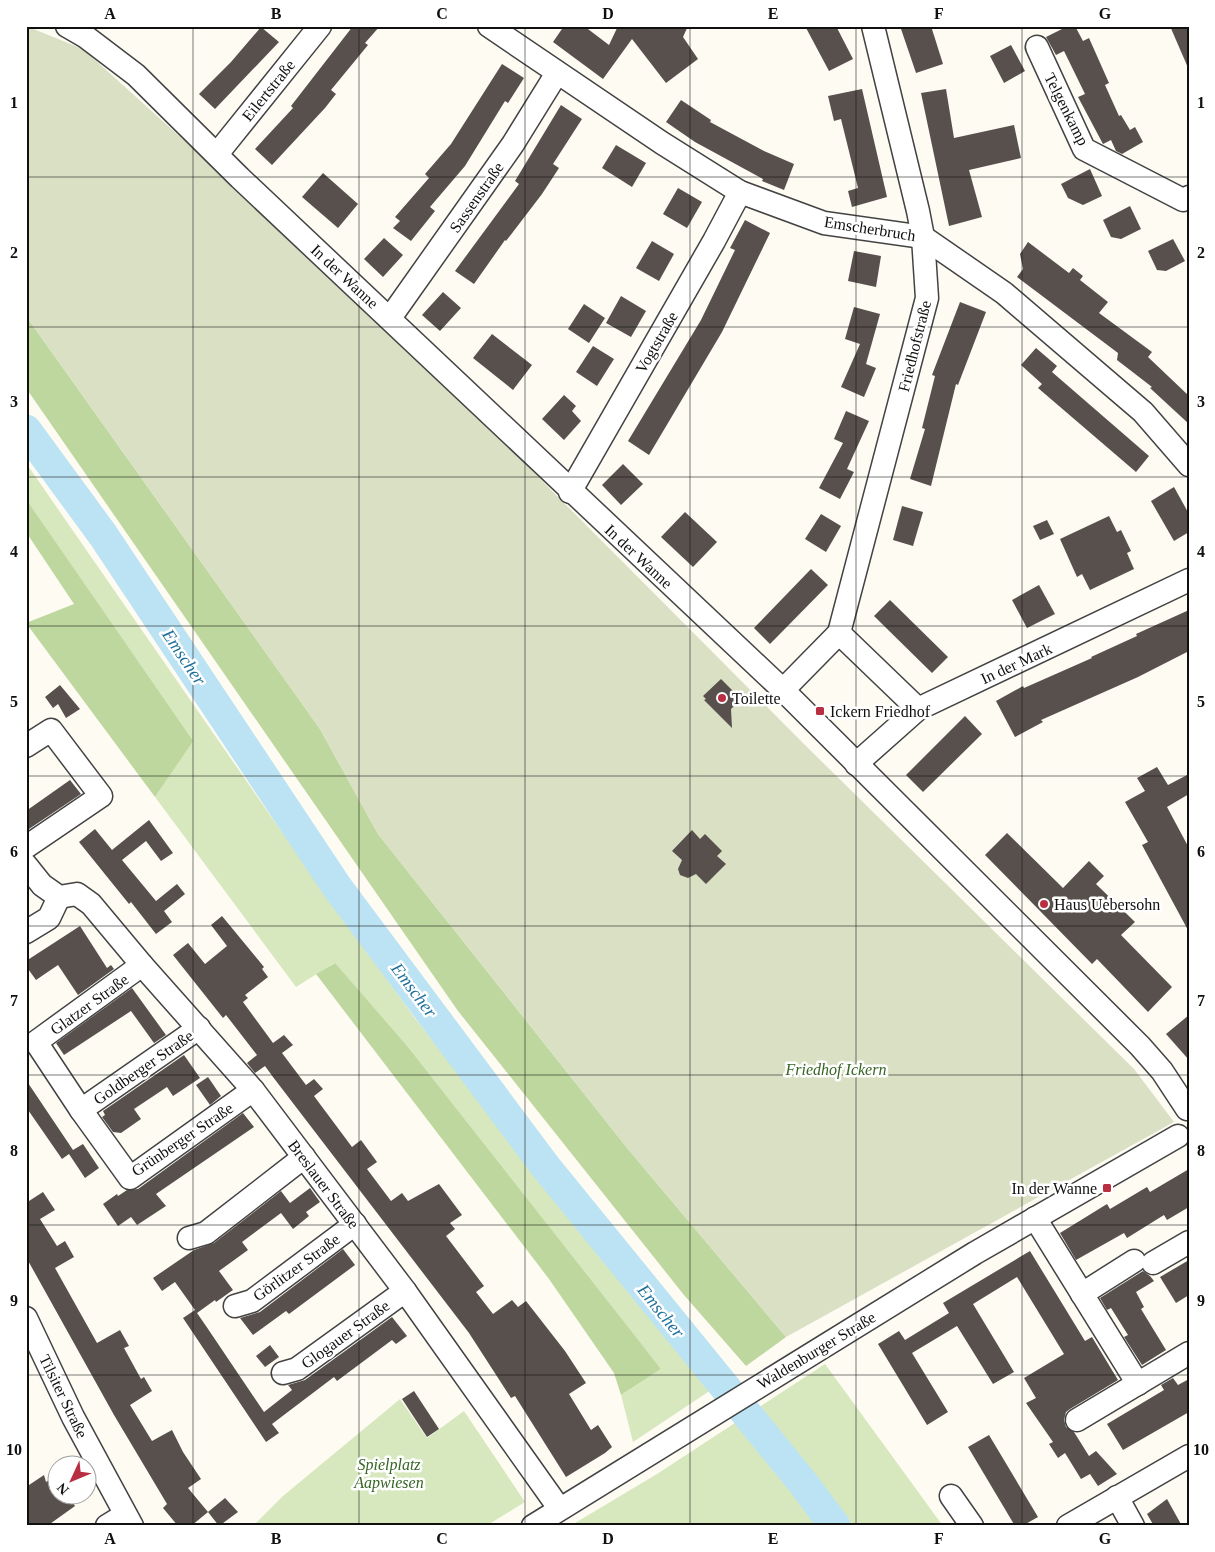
<svg xmlns="http://www.w3.org/2000/svg" width="1215" height="1552" font-family="Georgia,serif">
  <style>
    .green { fill: #d7e8be }
    .forest { fill: #bdd79e }
    .cemetery { fill: #dae0c4 }
    .lines { fill: none; stroke-linecap: round; stroke-linejoin: round }
    .river { stroke: #bbe3f3; stroke-width: 31 }
    .building { fill: #58504d }
    .minor-casing { stroke: #434343; stroke-width: 25 }
    .minor { stroke: #fff; stroke-width: 22 }
    .grid { fill: none; stroke: #101010; stroke-width: 1; stroke-opacity: 0.55 }
    .poi-dot { fill: #b82f42; stroke: #fff; stroke-width: 2 }
    .labels { text-anchor: middle; stroke-width: 5; stroke-linejoin: round; paint-order: stroke }
    .street-label { font-size: 16px; fill: #101010; stroke: #fff }
    .poi-label { font-size: 16px; fill: #101010; stroke: #fff; text-anchor: start }
    .park-label { font-size: 16px; font-style: italic; fill: #366423; stroke: #fff }
    .water-label { font-size: 18px; font-style: italic; fill: #1f709b; stroke: #fff }
    .neatline { fill: none; stroke: #101010; stroke-width: 2 }
    .grid-label { font-size: 16px; text-anchor: middle; font-weight: bold; fill: #101010 }
  </style>
  <rect width="100%" height="100%" fill="#fefbf3"/>
  <g class="green">
    <path d="M26 463 270 815 414 1017 711 1390 633 1442 621 1395 661 1369 334 963 296 987 155 797 192 741 26 499Z"/>
    <path d="M825 1364 943 1526H570L657 1474Z"/>
    <path d="M400 1399 427 1438 464 1411 525 1502 486 1526H258L256 1523 283 1496Z"/>
  </g>
  <g class="forest">
    <path d="M26 316 320 729 378 834 628 1149 786 1337 746 1366 684 1295 458 1011 26 388Z"/>
    <path d="M26 499 193 741 155 797 26 623 74 604 26 532Z"/>
    <path d="M335 963 407 1046 661 1369 621 1395 614 1373 549 1279 316 974Z"/>
  </g>
  <path class="cemetery" d="M26 26 83 49 376 314 804 744 1134 1069 1174 1122 786 1337 628 1149 378 834 320 729 26 316Z"/>
  <g class="lines">
    <path class="river" d="M26 430 103 535 337 887 545 1166 803 1483 835 1526"/>
  </g>
  <g class="building">
    <path d="M353 26H380L365 43 368 45 331 90 336 94 325 108 272 165 255 149 293 108 291 106Z"/>
    <path d="M564 26H584L609 45 618 26H688L683 37 698 59 666 83 632 39 603 79 553 42Z"/>
    <path d="M805 26H836L853 59 829 71Z"/>
    <path d="M900 26H931L943 64 916 73Z"/>
    <path d="M1068 26H1075L1083 41 1089 38 1109 83 1105 85 1119 116 1121 115 1130 130 1135 127 1143 142 1122 154 1116 151 1111 140 1103 144 1078 97 1085 94 1064 51 1056 55 1046 37Z"/>
    <path d="M1170 26H1189V70L1176 40Z"/>
    <path d="M261 27 279 42 215 109 199 94 231 62Z"/>
    <path d="M1011 45 1025 71 1004 83 990 56Z"/>
    <path d="M502 64 524 78 508 103 505 101 465 166 430 207 435 211 411 241 393 228 400 221 395 217 429 178 425 174 451 144Z"/>
    <path d="M862 89 887 197 852 207 848 191 858 188 841 119 834 121 828 96Z"/>
    <path d="M946 89 954 138 1014 125 1021 158 969 170 982 217 949 226 921 93Z"/>
    <path d="M681 100 711 120 710 122 764 151 794 164 784 190 762 181 763 179 695 142 666 122Z"/>
    <path d="M561 105 582 119 553 164 559 168 542 194 506 241 505 240 474 284 455 271 519 184 515 181Z"/>
    <path d="M616 145 646 163 632 187 602 168Z"/>
    <path d="M1090 169 1102 196 1083 205 1068 198 1061 184Z"/>
    <path d="M323 173 358 204 338 228 302 197Z"/>
    <path d="M678 188 702 202 687 228 663 214Z"/>
    <path d="M1130 206 1141 229 1121 239 1111 237 1103 220Z"/>
    <path d="M745 220 770 233 722 332 649 455 628 441 701 320 735 250 730 248Z"/>
    <path d="M384 238 403 255 383 277 364 259Z"/>
    <path d="M1173 239 1185 261 1166 271 1157 270 1148 251Z"/>
    <path d="M652 241 674 254 659 281 636 268Z"/>
    <path d="M1028 242 1069 273 1073 268 1083 276 1080 280 1108 302 1099 313 1152 352 1148 357 1189 396V424L1150 388 1152 387 1117 360 1118 353 1017 277 1023 269 1020 254Z"/>
    <path d="M854 251 881 256 876 287 848 281Z"/>
    <path d="M443 292 461 308 440 331 422 315Z"/>
    <path d="M621 296 646 311 631 337 606 323Z"/>
    <path d="M960 302 986 312 958 385 956 384 931 486 910 479 925 429 922 428 935 376 932 375Z"/>
    <path d="M584 304 605 318 589 343 568 329Z"/>
    <path d="M854 307 880 314 866 364 876 368 864 397 841 387 860 344 845 339Z"/>
    <path d="M492 334 532 365 513 390 473 358Z"/>
    <path d="M593 346 614 359 597 386 576 372Z"/>
    <path d="M1036 348 1057 366 1052 372 1149 456 1136 472 1038 388 1042 384 1021 365Z"/>
    <path d="M564 395 576 406 572 411 581 421 564 440 542 419Z"/>
    <path d="M846 411 869 421 847 469 854 472 840 499 819 488 843 443 834 439Z"/>
    <path d="M623 464 643 484 621 505 602 485Z"/>
    <path d="M1174 487 1189 514V532L1174 541 1151 501Z"/>
    <path d="M902 506 923 512 913 546 893 540Z"/>
    <path d="M685 512 717 542 693 567 661 537Z"/>
    <path d="M821 514 841 526 826 552 805 539Z"/>
    <path d="M1109 516 1117 532 1121 530 1131 551 1127 553 1134 569 1090 590 1082 574 1077 577 1060 539Z"/>
    <path d="M1047 520 1054 534 1040 540 1033 526Z"/>
    <path d="M811 569 828 585 770 644 754 628Z"/>
    <path d="M1039 585 1055 614 1027 628 1012 600Z"/>
    <path d="M890 600 948 657 932 673 874 616Z"/>
    <path d="M1189 610V651L1138 677 1041 720 1043 722 1015 737 996 701 1023 686 1024 688 1092 658 1091 657 1137 636 1136 634Z"/>
    <path d="M721 679 741 699 731 709 732 728 704 700 706 699 703 696Z"/>
    <path d="M60 685 80 709 66 718 58 704 53 708 45 697Z"/>
    <path d="M965 716 982 734 923 792 906 775Z"/>
    <path d="M1157 767 1168 785 1189 774V794L1167 807 1189 848V932L1142 845 1148 842 1125 802 1145 791 1137 778Z"/>
    <path d="M70 780 81 794 26 831V811Z"/>
    <path d="M149 820 173 853 161 861 146 841 122 860 156 901 177 884 185 894 164 911 172 922 156 934 131 902 129 904 79 842 95 829 112 850Z"/>
    <path d="M692 830 700 839 705 834 722 851 717 856 726 864 706 884 696 874 688 878 680 875 678 869 682 860 672 851Z"/>
    <path d="M1007 833 1063 888 1089 861 1104 876 1096 884 1135 922 1121 935 1172 987 1148 1012 1097 959 1092 964 985 855Z"/>
    <path d="M222 916 264 967 262 969 268 977 245 995 248 998 243 1002 273 1043 284 1035 293 1045 282 1053 306 1085 314 1079 323 1089 314 1096 352 1147 361 1140 377 1162 367 1169 391 1201 402 1193 408 1201 439 1184 462 1215 450 1223 455 1229 446 1236 484 1286 476 1292 493 1314 512 1300 518 1307 526 1301 565 1351 586 1383 569 1394 591 1430 598 1425 612 1447 605 1453 566 1477 515 1396 511 1398 469 1333 273 1077 265 1066 255 1073 247 1063 257 1055 226 1015 223 1018 173 955 188 943 205 964 227 946 211 925Z"/>
    <path d="M80 926 107 968 111 965 114 969 78 995 58 965 36 980 26 966V961Z"/>
    <path d="M132 988 166 1035 154 1043 131 1011 64 1055 56 1043Z"/>
    <path d="M1189 1015V1060L1166 1034Z"/>
    <path d="M184 1055 200 1078 173 1096 167 1087 134 1109 141 1119 121 1133 113 1132 102 1117 105 1115 103 1111Z"/>
    <path d="M208 1077 221 1096 210 1105 196 1085Z"/>
    <path d="M26 1080 73 1150 83 1144 99 1168 85 1178 69 1154 62 1159 26 1107Z"/>
    <path d="M243 1113 254 1127 156 1194 166 1206 137 1225 131 1217 118 1226 103 1204 117 1194 118 1196 127 1190 138 1189Z"/>
    <path d="M1189 1169V1207L1167 1220 1164 1215 1127 1238 1124 1233 1076 1260 1060 1233 1107 1204 1110 1209 1147 1187 1150 1192Z"/>
    <path d="M310 1188 320 1202 306 1212 309 1216 293 1229 281 1213 242 1242 248 1250 219 1271 233 1290 216 1302 215 1300 197 1313 206 1326 264 1412 292 1390 288 1385 305 1380 392 1317 407 1336 396 1344 392 1340 337 1381 334 1377 272 1424 279 1433 266 1442 183 1318 195 1310 175 1282 162 1291 153 1278 194 1250 214 1243 281 1191 290 1203Z"/>
    <path d="M43 1192 55 1210 40 1219 57 1246 65 1241 74 1257 55 1268 97 1343 120 1330 129 1346 124 1348 141 1379 144 1377 152 1391 130 1405 152 1441 172 1430 183 1452 201 1479 188 1488 208 1512 191 1526H178L163 1508 167 1504 114 1415 26 1257V1196L29 1201Z"/>
    <path d="M343 1249 355 1265 289 1314 286 1311 253 1335 240 1318 260 1312Z"/>
    <path d="M1030 1251 1085 1341 1092 1337 1118 1380 1070 1409 1066 1412 1064 1420 1066 1427 1074 1432 1089 1456 1096 1451 1117 1474 1098 1486 1090 1474 1081 1479 1065 1453 1058 1458 1049 1444 1053 1442 1026 1403 1036 1398 1024 1378 1064 1354 1017 1277 973 1304 1014 1372 993 1384 957 1326 912 1353 948 1412 927 1425 878 1344 899 1331 905 1340 949 1313 943 1303Z"/>
    <path d="M1189 1260V1295L1176 1303 1160 1277Z"/>
    <path d="M1143 1271 1150 1276 1154 1281 1136 1292 1144 1307 1141 1309 1166 1350 1142 1365 1124 1337 1128 1335 1111 1308 1107 1310 1100 1298Z"/>
    <path d="M270 1345 279 1357 265 1367 256 1356Z"/>
    <path d="M1173 1378 1178 1385 1189 1379V1412L1123 1450 1107 1424 1164 1390 1161 1385Z"/>
    <path d="M414 1391 439 1429 427 1437 402 1399Z"/>
    <path d="M989 1435 1038 1517 1022 1526H1015L968 1447Z"/>
    <path d="M58 1474V1494H67L75 1506 47 1526H26V1487L44 1475 46 1482Z"/>
    <path d="M225 1498 238 1512 219 1526 208 1512Z"/>
    <path d="M1167 1499 1182 1526H1154L1147 1514Z"/>
  </g>
  <g class="lines">
    <g class="minor-casing">
      <g id="minor">
        <path d="M67 26 86 37 136 75 240 178 783 690 1140 1046 1162 1071 1187 1109"/>
        <path d="M489 26 662 143 740 192 824 223 923 237 1004 293 1143 412 1189 465"/>
        <path d="M1037 47 1084 149 1183 200 1189 197"/>
        <path d="M217 154 320 26"/>
        <path d="M390 318 513 144 557 73"/>
        <path d="M570 492 714 241 740 192"/>
        <path d="M839 633 918 709"/>
        <path d="M783 690 839 633 927 298 923 237 918 211 873 26"/>
        <path d="M26 746 51 730 101 796 26 847"/>
        <path d="M856 764 918 709 1189 580"/>
        <path d="M26 865 42 885 59 897 77 894 91 904 142 965 253 1090 405 1291 559 1508"/>
        <path d="M26 932 49 918 59 897"/>
        <path d="M142 965 36 1042 81 1110 199 1028"/>
        <path d="M81 1110 130 1178 253 1090"/>
        <path d="M1035 1218 1138 1384"/>
        <path d="M189 1238 206 1233 304 1157"/>
        <path d="M1153 1263 1189 1242"/>
        <path d="M1082 1294 1134 1261"/>
        <path d="M235 1306 252 1301 355 1224"/>
        <path d="M26 1318 73 1417 132 1526"/>
        <path d="M283 1373 297 1369 405 1291"/>
        <path d="M1077 1420 1189 1353"/>
        <path d="M951 1496 972 1526"/>
        <path d="M1117 1497 1133 1526"/>
        <path d="M107 1526 125 1515"/>
        <path d="M533 1526 975 1253 1178 1136"/>
        <path d="M1068 1526 1189 1456"/>
      </g>
    </g>
    <use href="#minor" class="minor"/>
  </g>
  <path class="grid" d="M193 26V1526M359 26V1526M525 26V1526M690 26V1526M856 26V1526M1022 26V1526M26 177H1189M26 327H1189M26 477H1189M26 626H1189M26 776H1189M26 926H1189M26 1075H1189M26 1225H1189M26 1375H1189"/>
  <g class="poi-dot">
    <circle cx="722" cy="698" r="5"/>
    <rect x="815" y="706" width="10" height="10" rx="2.5"/>
    <circle cx="1044" cy="904" r="5"/>
    <rect x="1102" y="1183" width="10" height="10" rx="2.5"/>
  </g>
  <g class="labels">
    <g class="street-label">
      <text transform="translate(268 90) rotate(-51)" y="6">Eilertstraße</text>
      <text transform="translate(1067 109) rotate(63)" y="6">Telgenkamp</text>
      <text transform="translate(476 197) rotate(-55)" y="6">Sassenstraße</text>
      <text transform="translate(870 228) rotate(9)" y="6">Emscherbruch</text>
      <text transform="translate(345 276) rotate(43)" y="6">In der Wanne</text>
      <text transform="translate(656 342) rotate(-60)" y="6">Vogtstraße</text>
      <text transform="translate(914 346) rotate(-76)" y="6">Friedhofstraße</text>
      <text transform="translate(639 556) rotate(43)" y="6">In der Wanne</text>
      <text transform="translate(1016 663) rotate(-25)" y="6">In der Mark</text>
      <text transform="translate(89 1004) rotate(-36)" y="6">Glatzer Straße</text>
      <text transform="translate(143 1067) rotate(-35)" y="6">Goldberger Straße</text>
      <text transform="translate(182 1139) rotate(-34)" y="6">Grünberger Straße</text>
      <text transform="translate(324 1184) rotate(53)" y="6">Breslauer Straße</text>
      <text transform="translate(296 1267) rotate(-36)" y="6">Görlitzer Straße</text>
      <text transform="translate(345 1334) rotate(-36)" y="6">Glogauer Straße</text>
      <text transform="translate(816 1350) rotate(-31)" y="6">Waldenburger Straße</text>
      <text transform="translate(64 1396) rotate(64)" y="6">Tilsiter Straße</text>
    </g>
    <g class="poi-label">
      <text x="732" y="704">Toilette</text>
      <text x="830" y="717">Ickern Friedhof</text>
      <text x="1054" y="910">Haus Uebersohn</text>
      <text x="1097" y="1194" text-anchor="end">In der Wanne</text>
    </g>
    <g class="park-label">
      <text x="836" y="1075">Friedhof Ickern</text>
      <text x="389" y="1470">Spielplatz<tspan x="389" dy="18">Aapwiesen</tspan></text>
    </g>
    <g class="water-label">
      <text transform="translate(184 657) rotate(56)" y="6">Emscher</text>
      <text transform="translate(414 990) rotate(53)" y="6">Emscher</text>
      <text transform="translate(661 1311) rotate(51)" y="6">Emscher</text>
    </g>
  </g>
  <rect width="1215" height="1552" fill="none" stroke="#ffffff" stroke-width="55"/>
  <g transform="translate(72 1480) rotate(226)"><circle r="24" fill="#ffffff" stroke="#9f9f9f"/>
  <path d="M0-4L9 19L0 12L-9 19Z" fill="#b82f42"/>
  <text y="-8" font-size="14" font-weight="bold" text-anchor="middle" fill="#101010">N</text>
  </g>
  <rect x="28" y="28" width="1160" height="1496" class="neatline"/>
  <g class="grid-label">
    <text x="110" y="19">A</text>
    <text x="276" y="19">B</text>
    <text x="442" y="19">C</text>
    <text x="608" y="19">D</text>
    <text x="773" y="19">E</text>
    <text x="939" y="19">F</text>
    <text x="1105" y="19">G</text>
    <text x="14" y="108">1</text>
    <text x="1201" y="108">1</text>
    <text x="14" y="258">2</text>
    <text x="1201" y="258">2</text>
    <text x="14" y="407">3</text>
    <text x="1201" y="407">3</text>
    <text x="14" y="557">4</text>
    <text x="1201" y="557">4</text>
    <text x="14" y="707">5</text>
    <text x="1201" y="707">5</text>
    <text x="14" y="857">6</text>
    <text x="1201" y="857">6</text>
    <text x="14" y="1006">7</text>
    <text x="1201" y="1006">7</text>
    <text x="14" y="1156">8</text>
    <text x="1201" y="1156">8</text>
    <text x="14" y="1306">9</text>
    <text x="1201" y="1306">9</text>
    <text x="14" y="1455">10</text>
    <text x="1201" y="1455">10</text>
    <text x="110" y="1544">A</text>
    <text x="276" y="1544">B</text>
    <text x="442" y="1544">C</text>
    <text x="608" y="1544">D</text>
    <text x="773" y="1544">E</text>
    <text x="939" y="1544">F</text>
    <text x="1105" y="1544">G</text>
  </g>
</svg>
